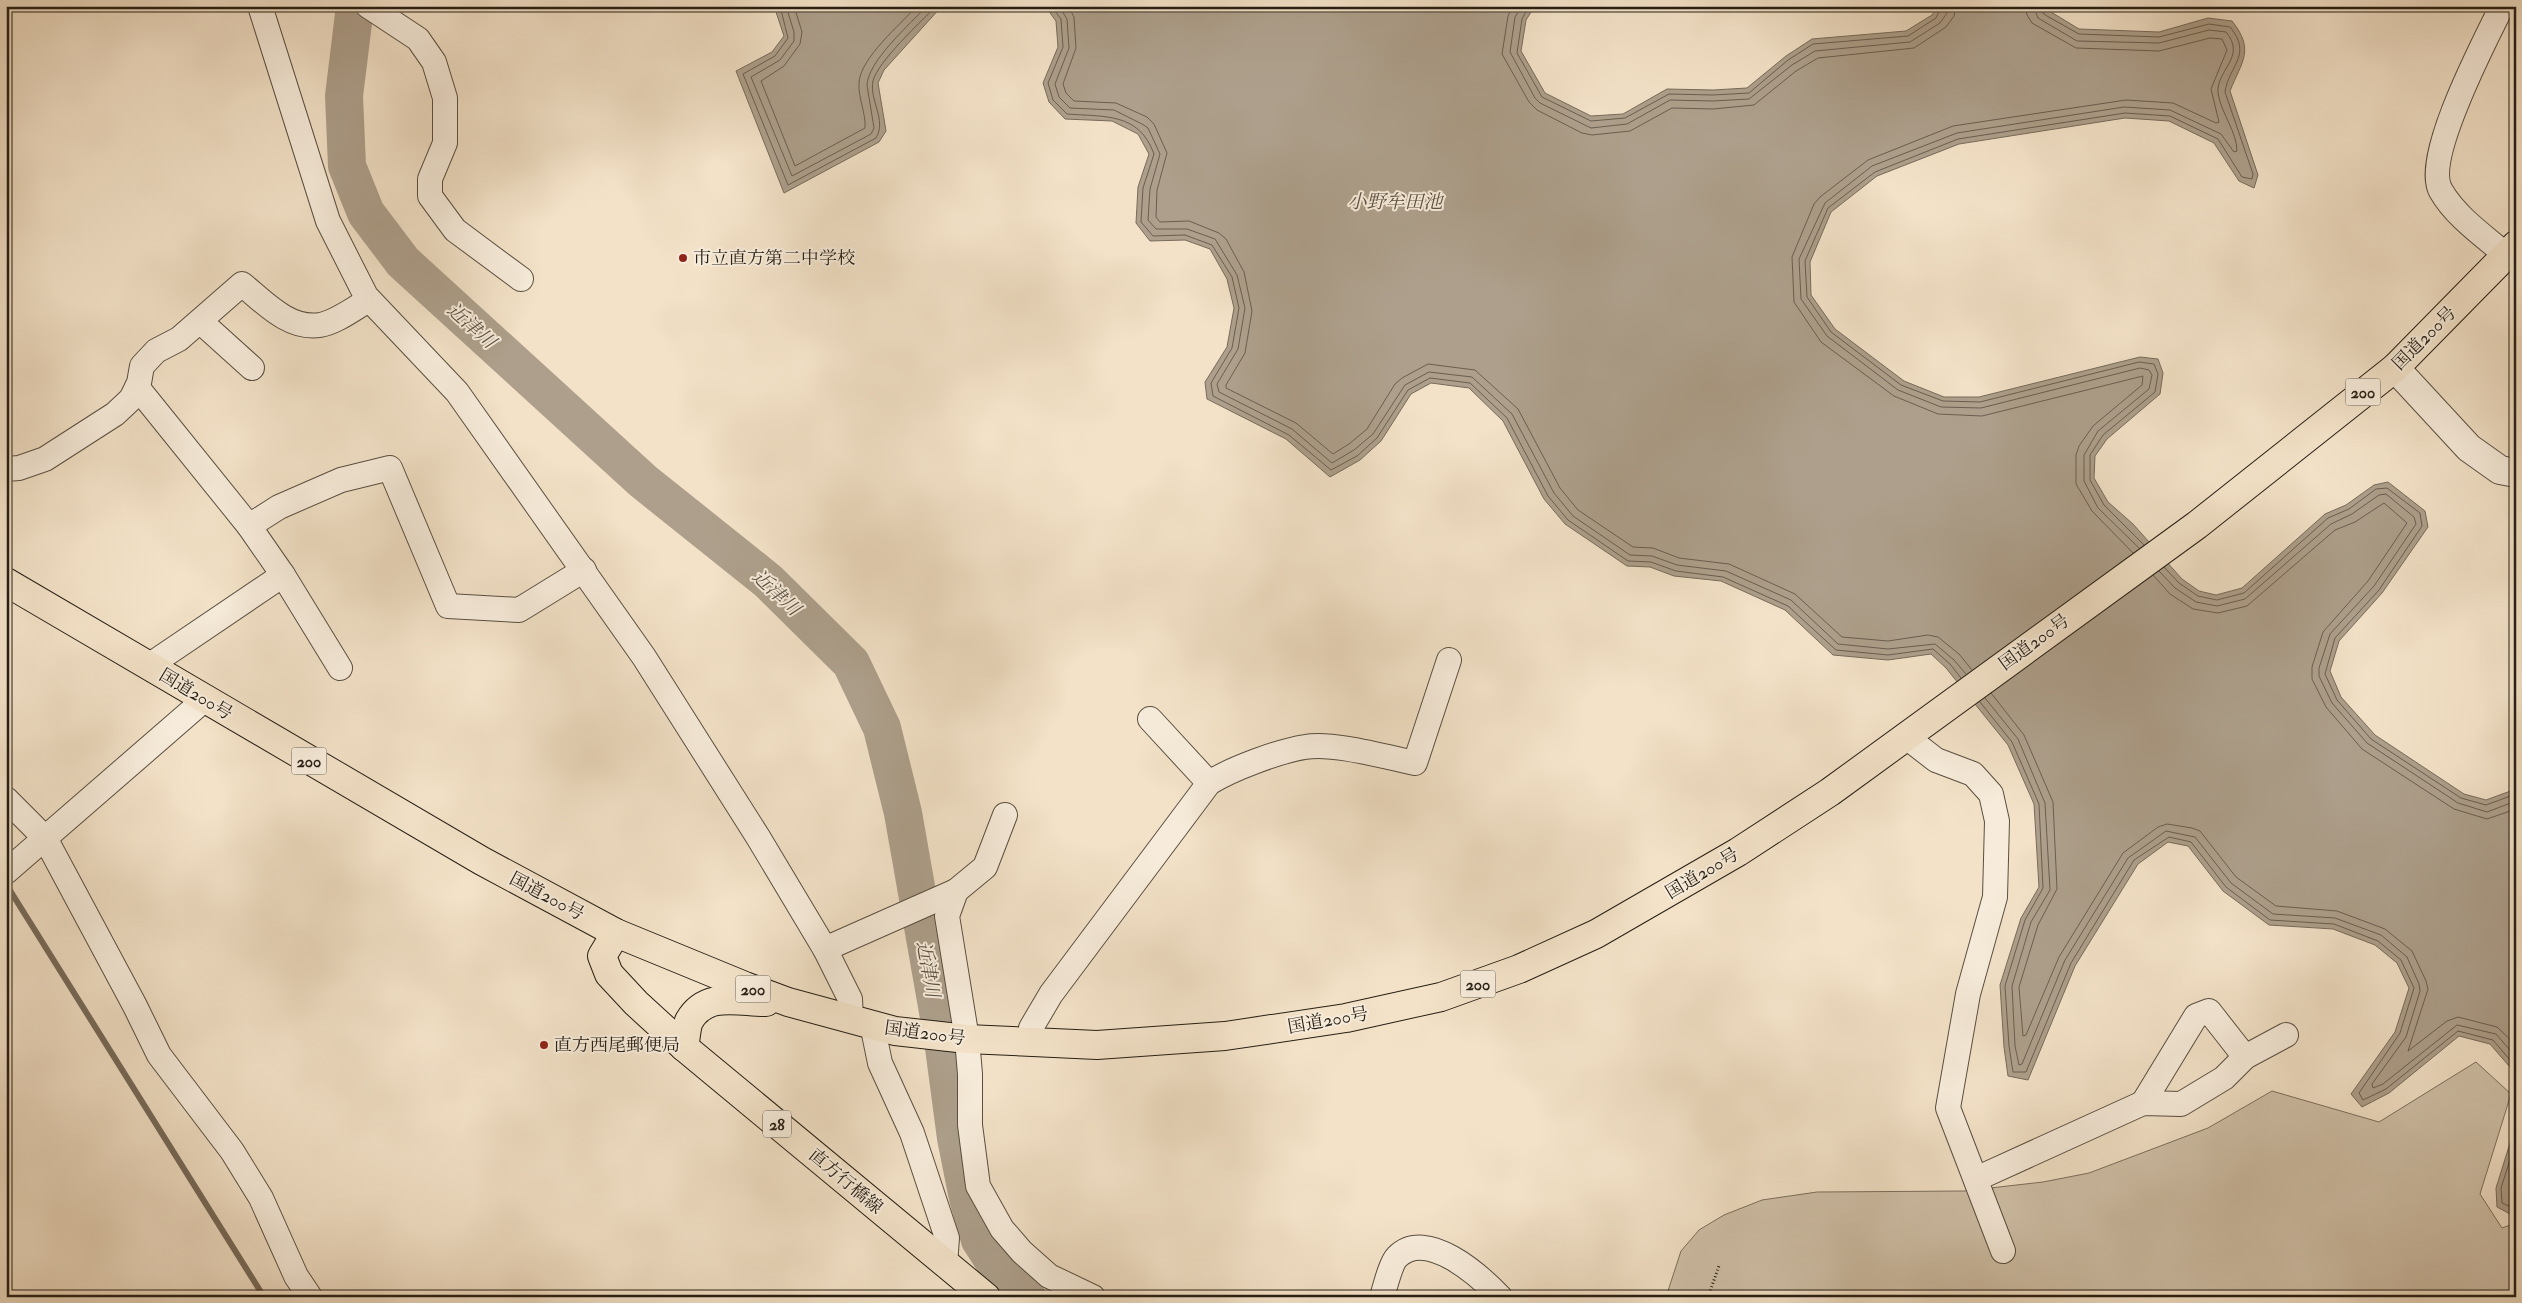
<svg xmlns="http://www.w3.org/2000/svg" width="2522" height="1303" font-family="'IM FELL Double Pica','Noto Serif JP',serif">
  <style>
    .green { fill: #d0c1a9; stroke: #7b705e }
    .water { fill: #ad9f8b; stroke: #776b5b }
    .lines { fill: none; stroke-linecap: round; stroke-linejoin: round }
    .shore { stroke: #6a5e50; stroke-width: 1 }
    .stream { stroke: #776b5b; stroke-width: 6 }
    .river { stroke: #ad9f8b; stroke-width: 38 }
    .minor-casing { stroke: #594f41; stroke-width: 26 }
    .tertiary-casing { stroke: #594f41; stroke-width: 30 }
    .primary-casing { stroke: #261e14; stroke-width: 30 }
    .trunk-casing { stroke: #261e14; stroke-width: 30 }
    .path { stroke: #261e14; stroke-width: 3; stroke-dasharray: 1 2.5; stroke-linecap: butt }
    .minor { stroke: #f7ecdb; stroke-width: 24 }
    .tertiary { stroke: #f7ecdb; stroke-width: 28 }
    .primary { stroke: #f3e2c8; stroke-width: 28 }
    .trunk { stroke: #f3e2c8; stroke-width: 28 }
    .poi-dot { fill: #8f2418; stroke: #f7ecdb; stroke-width: 2 }
    .labels { text-anchor: middle; stroke-width: 4; stroke-linejoin: round; paint-order: stroke }
    .shield { fill: #f7ecdb; stroke: #655c50; stroke-width: 1 }
    .shield-label { font-size: 16px; font-weight: bold; fill: #261e14 }
    .poi-label { font-size: 18px; fill: #261e14; stroke: #f7ecdb; text-anchor: start }
    .street-label { font-size: 18px; fill: #261e14; stroke: #f7ecdb }
    .water-label { font-size: 19px; font-style: italic; fill: #5c5244; stroke: #f7ecdb }
  </style>
  <rect width="100%" height="100%" fill="#f3e2c8"/>
  <filter id="stains"><feTurbulence type="fractalNoise" baseFrequency=".004" numOctaves="4"/><feColorMatrix values="0 0 0 0 .2 0 0 0 0 .09 0 0 0 0 .02 0 0 0 .5 -.17"/></filter>
  <radialGradient id="worn" r=".72"><stop offset=".6" stop-color="#630" stop-opacity="0"/><stop offset="1" stop-color="#630" stop-opacity=".3"/></radialGradient>
  <path class="green" d="M2476 1062 2511 1094 2480 1194 2502 1228 2516 1223V1297H1666L1681 1251 1699 1230 1724 1215 1762 1200 1817 1192 1964 1191 2043 1182 2089 1173 2208 1128 2272 1091 2379 1122Z"/>
  <g class="water">
    <path d="M774 6H942L884 70 878 83 886 131 879 142 784 193 736 71 772 52 784 36Z"/>
    <path d="M1045 6H1535L1526 20 1521 51 1545 93 1591 116 1623 114 1667 89 1713 90 1747 88 1786 56 1812 39 1906 31 1932 15 1938 6H2041L2079 29 2159 32 2208 18 2232 21C2255 50 2242 61 2230 91L2258 175 2254 188 2239 181 2214 143 2169 121 2125 118 1959 144 1877 176 1831 212 1810 262 1811 295 1835 329 1904 381 1944 397H1979L2140 357 2158 359 2163 373 2160 394 2107 439 2095 456 2094 478 2108 502 2133 524 2182 579 2199 591 2216 595 2242 588 2325 514 2346 505 2374 485 2388 482 2425 511 2428 527 2382 593 2339 641 2330 671 2341 697 2375 735 2464 794 2486 800 2516 789V1074L2490 1044 2459 1036 2389 1093 2362 1107 2351 1094 2395 1032 2409 988 2397 963 2375 945 2333 929 2269 925 2223 891 2188 846 2168 842 2138 864 2075 966 2028 1080 2008 1076 2004 1047 2000 985 2021 918 2039 887 2034 804 2008 745 1946 668 1931 654 1888 660 1833 655 1785 610 1721 581 1674 576 1650 567 1627 566 1565 524 1544 499 1503 421 1469 388 1431 383 1411 394 1381 441 1360 460 1330 477 1286 439 1207 399 1205 382 1227 347 1234 308 1227 279 1210 249 1185 240 1150 241 1136 223 1138 187 1149 154 1138 134 1112 121 1065 119 1049 102 1043 83 1058 47 1056 21Z"/>
    <path d="M2516 1124V1212L2512 1215 2497 1207 2496 1188Z"/>
  </g>
  <g class="lines">
    <g class="shore">
      <path d="M780 6 788 38 775 56 743 74 788 185 876 138C887 120 869 100 873 81 878 61 920 23 936 6"/>
      <path d="M786 6 794 32V41L780 60 751 77 792 176 871 134 874 128 867 85C868 61 910 24 927 6"/>
      <path d="M794 6 802 32 800 44 784 66 761 81 795 166 865 128C866 113 858 98 859 83 860 58 901 24 917 6"/>
      <path d="M1051 6 1061 19 1063 47 1048 83 1053 100 1067 114C1104 117 1139 112 1154 154L1143 188 1141 222 1153 236 1185 235 1212 245 1232 277 1239 308 1232 348 1211 383 1213 396 1289 435 1331 470 1357 456 1377 438 1408 390 1430 378 1470 383 1507 418 1548 496 1568 520 1628 561 1651 562 1676 571 1723 577 1788 606 1836 650 1888 655 1933 649 1950 664 1961 678"/>
      <path d="M1059 6 1067 19 1069 48 1055 84 1059 97 1070 108 1114 110 1142 124 1148 128 1160 154 1150 189 1148 220 1156 229H1187L1215 239 1237 275 1245 308 1238 349 1217 384 1219 392 1292 429 1332 463 1354 450 1373 434 1405 385 1429 372 1472 377 1512 414 1554 493 1573 516 1630 555 1652 556 1677 565 1726 571 1791 600 1838 644 1888 649 1935 644 1954 660 1966 674"/>
      <path d="M1068 6 1074 17 1076 48 1063 84 1066 93 1074 101 1116 103 1147 117 1154 124 1167 153 1157 190 1156 217 1160 222 1189 221 1219 233 1226 239 1244 272 1252 311 1245 353 1226 385V388L1296 423 1333 454 1349 444 1367 429 1395 384 1402 378 1428 364 1475 370 1518 409 1560 488 1578 510 1633 547 1653 548 1679 558 1729 564 1795 594 1842 637 1888 641 1928 635 1938 637 1959 654 1972 670"/>
      <path d="M1513 6 1508 16 1502 54 1529 102 1537 110 1582 133 1592 135 1630 131 1672 108 1713 109 1754 105 1796 71 1818 58 1914 48 1946 27 1954 16 1956 6"/>
      <path d="M1522 6 1515 17 1510 52 1535 98 1540 103 1591 128 1627 124 1670 100 1713 101 1749 99 1792 65 1815 51 1910 42 1940 23 1947 13 1948 6"/>
      <path d="M1529 6 1522 19 1517 53 1542 97 1591 121 1625 118 1669 94 1713 95 1749 93 1788 60 1813 44 1908 36 1936 18 1942 6"/>
      <path d="M2025 6 2027 15 2032 23 2076 48 2159 51 2210 38 2222 39 2227 50 2211 89 2219 122 2216 123 2173 103 2126 100 1953 126 1868 160 1820 197 1814 204 1792 257 1794 302 1821 342 1894 396 1938 414 1982 416 2143 376 2142 385 2093 426 2079 446 2076 455V484L2092 511 2133 553"/>
      <path d="M2033 6 2038 18 2077 41 2159 43 2209 30 2226 32C2247 57 2216 70 2218 93 2221 113 2237 132 2237 151L2234 152 2221 134 2170 110 2124 107 1957 133 1872 166 1825 203 1799 259 1801 299 1827 336 1898 390 1941 407 1981 408 2140 368 2149 370 2152 375 2149 389 2098 431 2084 455V481L2098 508 2139 548"/>
      <path d="M2039 6 2040 11 2047 16 2079 34 2159 37 2209 24 2230 27C2253 55 2229 65 2225 92L2253 174 2252 179 2242 177 2218 139 2170 116 2125 113 1958 139 1875 172 1828 208 1805 261 1807 297 1831 332 1901 385 1943 401 1980 402 2139 362 2154 364 2158 374 2155 392 2103 435 2090 455V480L2104 505 2144 545"/>
      <path d="M2164 567 2179 583 2198 596 2217 600 2244 593 2328 518 2349 509 2376 489 2387 488 2420 513 2422 526 2379 590 2335 638 2325 674 2337 700 2371 739 2461 798 2486 805 2516 794"/>
      <path d="M2159 571 2175 588 2196 602 2217 606 2245 599 2331 524 2352 514 2379 495 2386 494 2414 517 2416 524 2374 586 2330 634 2319 668V676L2332 703 2367 743 2458 803 2487 812 2516 801"/>
      <path d="M2153 575 2170 594 2193 609 2218 613 2247 606 2335 530 2355 522 2384 503 2407 523 2368 581 2323 632 2312 667V679L2326 707 2362 749 2454 809 2487 819 2516 809"/>
      <path d="M1991 693 2024 735 2053 802 2057 889 2038 925 2019 987 2023 1036 2026 1035 2059 957 2123 853 2158 827 2167 824 2192 828 2200 831 2236 877 2276 906 2337 911 2385 929 2412 951 2426 981 2428 989 2408 1051 2447 1021 2458 1017 2497 1027 2516 1045"/>
      <path d="M1985 698 2018 739 2045 803 2050 890 2031 922 2012 986 2015 1046 2019 1065 2022 1064 2065 960 2128 858 2166 831 2195 837 2231 883 2273 914 2335 918 2381 935 2407 957 2419 984 2420 991 2406 1037 2372 1084 2373 1088 2383 1084 2457 1025 2496 1034 2516 1057"/>
      <path d="M1980 702 2012 742 2039 804 2043 888 2025 920 2005 986 2009 1046 2013 1072H2026L2071 963 2134 860 2169 837 2191 842 2226 887 2270 920 2334 924 2378 941 2401 960 2414 988 2400 1033 2359 1093 2363 1100 2386 1089 2458 1031 2493 1040 2516 1067"/>
      <path d="M2516 1141 2501 1188 2502 1203 2516 1209"/>
    </g>
    <path class="stream" d="M6 884 264 1297"/>
    <path class="river" d="M355 6 344 96 347 166 366 213 403 262 643 481 768 581 851 663 882 728 903 813 943 1040 956 1138 968 1198 980 1240 1004 1277 1027 1297"/>
    <g class="minor-casing">
      <g id="minor">
        <path d="M260 6 328 221 366 296 457 392 644 657 758 837 825 949 850 999 851 1018"/>
        <path d="M368 6 418 39 434 62 445 98V143L430 179V196L455 230 521 279"/>
        <path d="M2502 6C2486 39 2422 159 2441 191 2456 217 2484 236 2506 255"/>
        <path d="M201 322 252 368"/>
        <path d="M137 387 249 526"/>
        <path d="M6 469 19 468 45 459 115 414 131 399 139 383 142 366 156 351 179 339 242 284C264 302 289 330 320 325 337 322 354 308 369 300"/>
        <path d="M150 665 283 575"/>
        <path d="M340 668 283 575 249 526 279 507 341 480 390 468 448 606 519 610 584 570"/>
        <path d="M1150 719 1209 783"/>
        <path d="M1905 736 1936 760 1973 774 1991 794 1997 821 1995 897 1968 994 1948 1108 2003 1251"/>
        <path d="M6 799 45 838 135 1006 159 1055 232 1151 261 1198 296 1276 310 1297"/>
        <path d="M1005 815 985 867 956 891 947 916 967 1039 970 1074V1125L978 1186 1002 1229 1022 1252 1049 1276 1093 1297"/>
        <path d="M6 872 204 700"/>
        <path d="M825 949 956 891"/>
        <path d="M872 1024 880 1063 912 1133 947 1238 945 1264"/>
        <path d="M1034 1042 1031 1028 1051 994 1209 783C1231 769 1279 751 1305 747 1333 742 1386 757 1415 763L1449 660"/>
        <path d="M2143 1103 2196 1016 2209 1011 2245 1057"/>
        <path d="M1976 1179 2143 1103 2181 1104 2224 1078 2245 1057 2286 1035"/>
        <path d="M1382 1297C1385 1287 1391 1263 1397 1257 1426 1227 1480 1276 1500 1297"/>
      </g>
    </g>
    <g class="tertiary-casing">
      <path id="tertiary" d="M2395 368 2469 448 2500 470 2516 473"/>
    </g>
    <g class="primary-casing">
      <path id="primary" d="M616 933 602 956 609 974 636 1003 684 1047 986 1297"/>
    </g>
    <g class="trunk-casing">
      <g id="trunk">
        <path d="M6 582 482 861 616 933 745 986 788 1002 895 1031 967 1039 1097 1045 1225 1036 1346 1018 1441 997 1519 969 1596 934 1738 852 1830 792 2197 525 2395 368 2516 245"/>
        <path d="M684 1047C686 1039 686 1028 689 1021 706 991 738 1002 766 1002"/>
      </g>
    </g>
    <path class="path" d="M1708 1297 1719 1266"/>
    <use href="#minor" class="minor"/>
    <use href="#tertiary" class="tertiary"/>
    <use href="#primary" class="primary"/>
    <use href="#trunk" class="trunk"/>
  </g>
  <g class="poi-dot">
    <circle cx="683" cy="258" r="5"/>
    <circle cx="544" cy="1045" r="5"/>
  </g>
  <g class="labels">
    <g class="shield">
      <rect x="2345.5" y="378.5" width="35" height="27" rx="4"/>
      <rect x="291.5" y="747.5" width="35" height="27" rx="4"/>
      <rect x="1460.5" y="970.5" width="35" height="27" rx="4"/>
      <rect x="735.5" y="975.5" width="35" height="27" rx="4"/>
      <rect x="763" y="1110.5" width="28" height="27" rx="4"/>
    </g>
    <g class="shield-label">
      <text x="2363" y="398">200</text>
      <text x="309" y="767">200</text>
      <text x="1478" y="990">200</text>
      <text x="753" y="995">200</text>
      <text x="777" y="1130">28</text>
    </g>
    <g class="poi-label">
      <text x="693" y="264">市立直方第二中学校</text>
      <text x="554" y="1051">直方西尾郵便局</text>
    </g>
    <g class="street-label">
      <text transform="translate(2424 338) rotate(-45)" y="6">国道200号</text>
      <text transform="translate(2034 642) rotate(-36)" y="6">国道200号</text>
      <text transform="translate(196 694) rotate(31)" y="6">国道200号</text>
      <text transform="translate(1702 873) rotate(-31)" y="6">国道200号</text>
      <text transform="translate(547 896) rotate(28)" y="6">国道200号</text>
      <text transform="translate(1328 1020) rotate(-10)" y="6">国道200号</text>
      <text transform="translate(925 1033) rotate(8)" y="6">国道200号</text>
      <text transform="translate(846 1181) rotate(40)" y="6">直方行橋線</text>
    </g>
    <g class="water-label">
      <text x="1395" y="208">小野牟田池</text>
      <text transform="translate(472 325) rotate(42)" y="7">近津川</text>
      <text transform="translate(777 592) rotate(43)" y="7">近津川</text>
      <text transform="translate(929 969) rotate(80)" y="7">近津川</text>
    </g>
  </g>
  <rect width="2522" height="1303" fill="none" stroke="#f3e2c8" stroke-width="25"/>
  <rect x="8" y="8" width="2507" height="1288" fill="none" stroke="#261e14" stroke-width="2.5"/>
  <rect x="12" y="12" width="2497" height="1278" fill="none" stroke="#261e14"/>
  <rect width="100%" height="100%" filter="url(#stains)"/>
  <rect width="100%" height="100%" fill="url(#worn)"/>
</svg>
